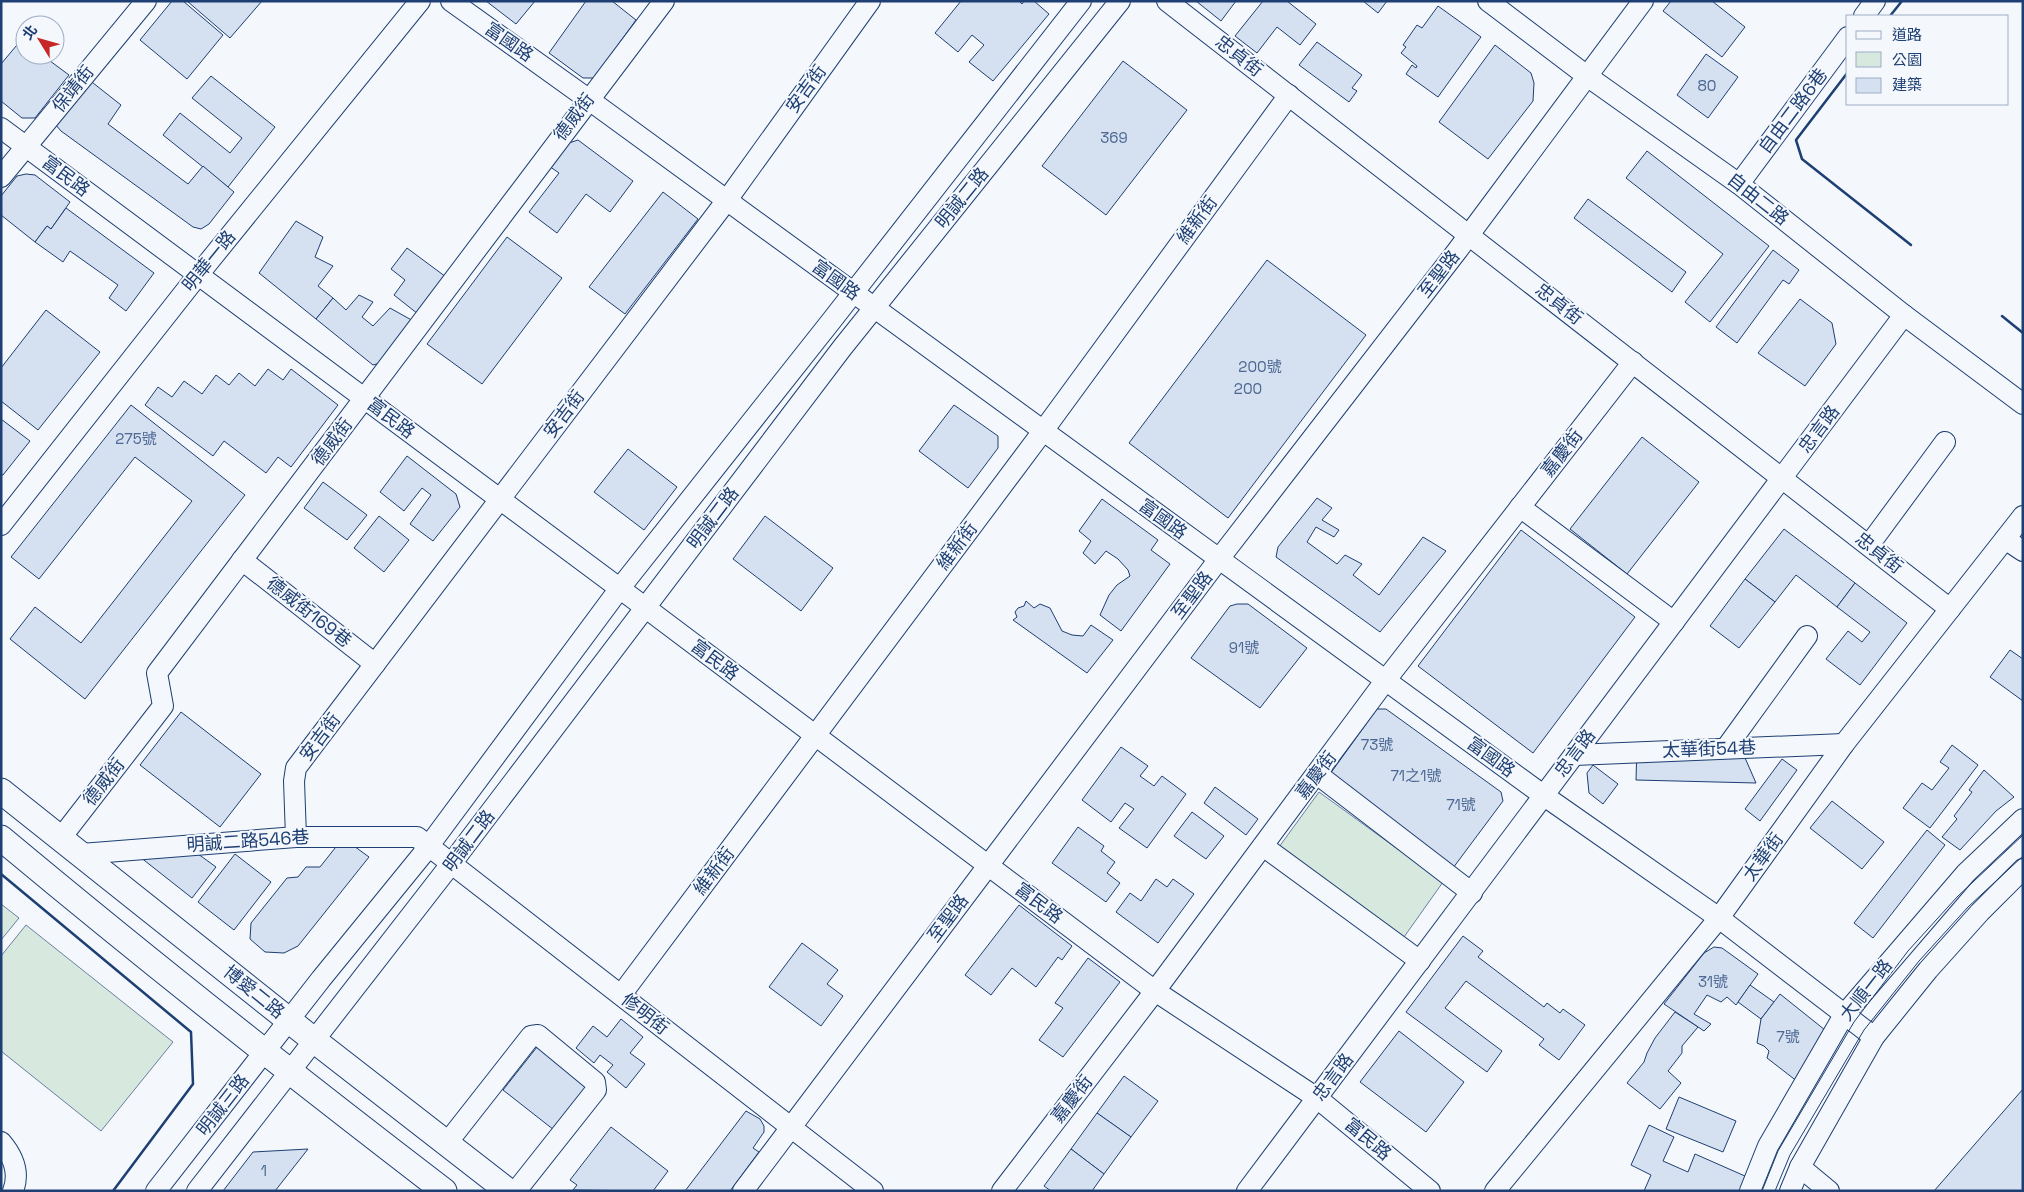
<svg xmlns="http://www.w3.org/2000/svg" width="2024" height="1192" font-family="'Space Grotesk','Noto Sans TC',sans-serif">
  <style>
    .green { fill: #d7e8df; stroke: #687fa3 }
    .building { fill: #d5e0f0; stroke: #1d3f73 }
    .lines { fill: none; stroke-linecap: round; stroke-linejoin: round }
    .minor-casing { stroke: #1d3f73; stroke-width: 22 }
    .major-casing { stroke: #1d3f73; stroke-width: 27 }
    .minor { stroke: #f4f7fb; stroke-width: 20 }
    .major { stroke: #f4f7fb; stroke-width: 25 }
    .tram { stroke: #1d3f73; stroke-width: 1 }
    .wall { stroke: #1d3f73; stroke-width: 2.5 }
    .labels { text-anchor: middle; stroke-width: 4; stroke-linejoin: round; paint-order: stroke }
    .number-label { font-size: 15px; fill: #4b6792 }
    .street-label { font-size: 18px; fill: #1d3f73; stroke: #f4f7fb }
  </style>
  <rect width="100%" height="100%" fill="#f4f7fb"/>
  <g class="green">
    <path d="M1319 792 1443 882 1404 937 1279 847Z"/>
    <path d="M1 904 19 918 1 940Z"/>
    <path d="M26 925 173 1042 101 1131 1 1051V956Z"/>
  </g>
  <g class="building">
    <path d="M172 1H183L223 35 187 79 140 40Z"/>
    <path d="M187 1H262L230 38Z"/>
    <path d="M486 1H535L516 24Z"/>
    <path d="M586 1H612L636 20 594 78H583L549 53Z"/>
    <path d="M961 1H1019L1022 4 1024 1H1034L1049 14 993 81 969 62 984 45 972 35 958 52 935 33Z"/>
    <path d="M1196 1H1236L1221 21Z"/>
    <path d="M1263 1H1287L1316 24 1300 45 1277 27 1257 53 1235 36Z"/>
    <path d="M1363 1H1387L1378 13Z"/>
    <path d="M1671 1H1712L1745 27 1722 57 1663 11Z"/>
    <path d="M1438 6 1481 37 1438 97 1406 74 1412 65 1416 68 1417 66 1401 53 1406 47 1403 45 1417 25 1422 28Z"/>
    <path d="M22 39 25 42V55H42L69 75 35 118H22L1 101V64Z"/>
    <path d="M1317 42 1362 75 1352 88 1357 91 1349 102 1299 65Z"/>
    <path d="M1495 45 1531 73 1534 83 1533 101 1488 159 1439 122Z"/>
    <path d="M1706 54 1738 77 1708 118 1677 95Z"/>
    <path d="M1123 61 1187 110 1106 215 1042 166Z"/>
    <path d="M211 76 275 127 228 187 163 135 180 113 230 153 242 138 192 98Z"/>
    <path d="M88 79 121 105 108 124 188 184 203 166 234 192 209 224 201 229 193 227 61 131 55 124Z"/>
    <path d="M578 140 633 181 610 212 586 194 557 233 529 212 559 173 549 166 566 144Z"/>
    <path d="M1647 151 1769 246 1710 322 1685 302 1723 254 1626 178Z"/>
    <path d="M26 174 35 175 70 202 51 229 47 226 35 242 1 215V196L17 176Z"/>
    <path d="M663 192 698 219 625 314 589 287Z"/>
    <path d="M1588 199 1686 272 1672 292 1574 218Z"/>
    <path d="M66 208 154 273 126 311 109 298 118 285 70 251 63 262 35 242 47 226 51 229Z"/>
    <path d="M296 221 323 237 315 257 333 266 318 286 333 298 316 319 259 273Z"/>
    <path d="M507 237 562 278 482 384 427 344Z"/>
    <path d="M407 248 446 277 418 314 394 295 405 280 391 269Z"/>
    <path d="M1773 250 1799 270 1789 284 1783 280 1737 343 1716 327Z"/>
    <path d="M1267 260 1366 335 1228 518 1129 443Z"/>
    <path d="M359 295 373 302 362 317 373 326 390 308 415 322 384 362 373 365 316 319 333 298 346 310Z"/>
    <path d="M1800 299 1832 323 1836 344 1805 386 1758 353Z"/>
    <path d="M46 310 100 352 38 430 1 401V368Z"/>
    <path d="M268 369 283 380 291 369 338 405 291 467 278 457 266 473 224 441 213 456 145 405 158 387 172 397 184 381 202 394 216 375 229 385 239 373 255 386Z"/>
    <path d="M131 405 245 495 85 699 10 639 35 607 81 643 192 501 135 457 39 579 11 557Z"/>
    <path d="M954 405 998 436V448L968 488 919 451Z"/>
    <path d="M1 419 30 441 3 475H1Z"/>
    <path d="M1642 437 1699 482 1627 574 1570 529Z"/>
    <path d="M628 449 677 487 644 530 594 492Z"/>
    <path d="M407 456 456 494 460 507 433 541 410 524 431 495 422 488 404 511 380 492Z"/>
    <path d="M323 482 367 515 347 540 304 508Z"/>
    <path d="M1317 498 1332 508 1322 520 1339 530 1334 537 1316 527 1307 542 1337 564 1345 555 1362 564 1353 575 1379 595 1423 537 1446 551 1380 632 1276 557 1278 547Z"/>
    <path d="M1102 499 1158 540 1151 550 1170 564 1121 631 1100 615 1109 595 1117 585 1130 576 1128 570 1118 559 1106 551 1095 564 1083 553 1091 541 1079 531Z"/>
    <path d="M379 516 409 540 384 572 354 548Z"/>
    <path d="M765 516 833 568 801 611 733 559Z"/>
    <path d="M1784 529 1855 583 1837 607 1796 575 1775 602 1745 579Z"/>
    <path d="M1521 530 1635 617 1533 753 1418 666Z"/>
    <path d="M1745 579 1775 602 1739 648 1710 626Z"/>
    <path d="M1855 583 1907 623 1860 685 1826 659 1848 631 1862 642 1870 632 1837 607Z"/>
    <path d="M1026 601 1034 608 1040 604 1050 608 1062 631 1072 635 1083 636 1091 625 1113 640 1087 673 1013 620 1017 617 1015 612 1018 608 1024 606Z"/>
    <path d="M1237 604H1248L1307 648 1260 708 1191 658 1230 606Z"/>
    <path d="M2010 650 2023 659V701L1990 677Z"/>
    <path d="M1377 709H1386L1501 792 1503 801 1453 868 1330 774Z"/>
    <path d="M181 712 261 774 220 827 140 765Z"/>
    <path d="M1952 745 1978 765 1930 828 1903 808 1922 783 1932 790 1949 768 1940 762Z"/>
    <path d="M1637 746 1742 751 1756 783 1636 780Z"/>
    <path d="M1121 747 1148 766 1140 776 1154 786 1162 776 1186 794 1147 848 1119 828 1134 809 1125 803 1111 822 1082 800Z"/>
    <path d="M1782 759 1797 770 1760 821 1745 809Z"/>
    <path d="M1593 765 1618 784 1603 804 1589 793 1587 773Z"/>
    <path d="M1984 770 2014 797 1996 811 1960 850 1942 837 1957 819 1954 816 1972 792 1969 790Z"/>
    <path d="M1215 787 1258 819 1246 835 1204 803Z"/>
    <path d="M1832 801 1884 842 1862 869 1810 828Z"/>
    <path d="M1192 812 1224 836 1206 859 1174 836Z"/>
    <path d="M1078 827 1104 846 1101 851 1115 862 1107 873 1120 883 1106 902 1052 863Z"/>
    <path d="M1927 830 1945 845 1873 938 1854 923Z"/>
    <path d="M343 838 369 857 298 946 284 953 265 952 250 939 251 923 287 878 298 877 306 867H320Z"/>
    <path d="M194 851 216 867 192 898 140 857Z"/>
    <path d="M235 854 271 882 234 930 198 902Z"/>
    <path d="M1156 879 1167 887 1173 879 1194 894 1158 943 1116 912 1130 893 1141 901Z"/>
    <path d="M1019 905 1072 946 1062 960 1058 957 1036 987 1012 968 991 995 965 975Z"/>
    <path d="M1463 936 1483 951 1478 957 1544 1007 1547 1003 1560 1013 1563 1009 1585 1025 1559 1060 1539 1045 1544 1039 1466 981 1445 1008 1502 1051 1487 1072 1406 1012Z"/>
    <path d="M802 943 838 970 827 984 843 996 821 1026 769 987Z"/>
    <path d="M1714 947 1722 948 1758 974 1736 1005 1727 997 1721 1002 1707 995 1694 1014 1711 1024 1704 1031 1664 1004 1704 953Z"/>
    <path d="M1088 958 1120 982 1063 1057 1039 1040 1063 1008 1055 1003Z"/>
    <path d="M1750 985 1774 1002 1761 1019 1738 1002Z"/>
    <path d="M1780 994 1825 1030 1798 1082 1767 1058 1769 1051 1764 1046 1757 1043 1761 1019Z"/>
    <path d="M1675 1012 1698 1027 1682 1046V1053L1668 1071 1681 1083 1660 1109 1627 1083 1644 1062 1647 1053 1655 1038Z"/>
    <path d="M621 1019 643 1037 630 1053 645 1064 626 1088 607 1072 613 1065 600 1055 594 1063 576 1048 593 1026 607 1037Z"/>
    <path d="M1399 1031 1464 1082 1426 1132 1360 1082Z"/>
    <path d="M537 1047 588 1086 554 1130 503 1090Z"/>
    <path d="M1124 1076 1158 1101 1131 1137 1097 1113Z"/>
    <path d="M2023 1089V1191H1934Z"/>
    <path d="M1679 1097 1736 1121 1723 1152 1666 1129Z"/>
    <path d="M746 1111 760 1119 764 1126V1132L753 1148 759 1152 730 1191H685Z"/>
    <path d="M1097 1113 1131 1137 1104 1174 1071 1149Z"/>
    <path d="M1649 1125 1674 1137 1663 1161 1688 1172 1695 1154 1754 1180 1749 1191H1644L1651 1175 1631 1165Z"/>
    <path d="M611 1127 668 1171 653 1191 573 1190 577 1185 570 1180Z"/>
    <path d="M308 1149 275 1191H223L253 1152Z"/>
    <path d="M1071 1149 1104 1174 1092 1191H1051L1044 1186Z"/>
  </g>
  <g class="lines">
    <g class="minor-casing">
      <g id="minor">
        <path d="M451 1 588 99 1543 795 1719 918 1874 1037"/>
        <path d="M1167 1 1950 609"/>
        <path d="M1488 1 1587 76 1739 184 1904 315 2023 404"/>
        <path d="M1864 16 1875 1"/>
        <path d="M1 128 646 608 1155 991 1317 1098 1430 1191"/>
        <path d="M1 177 146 1"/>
        <path d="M1739 184 1848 37"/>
        <path d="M1520 507 1674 622"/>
        <path d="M1 525 198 275 420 1"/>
        <path d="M2005 539 2023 551"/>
        <path d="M1869 545 1945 442"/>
        <path d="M242 560 375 664"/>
        <path d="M1726 748 1807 636"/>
        <path d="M1574 755 1844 744"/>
        <path d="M1317 774 1472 893"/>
        <path d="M296 837 294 781 296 768 727 200 870 1"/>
        <path d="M60 839 163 706 157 673 664 1"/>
        <path d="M1263 846 1420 961"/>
        <path d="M81 854 296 837H417L873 1191"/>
        <path d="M621 995 1043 431 1289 95"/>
        <path d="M1 1142C13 1156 20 1173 13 1191"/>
        <path d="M447 1143 531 1036 538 1035 595 1082 596 1090 516 1191"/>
        <path d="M1800 1167 1829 1191"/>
        <path d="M156 1191 321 979 422 855 620 588 832 320 1081 1"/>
        <path d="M197 1191 451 864 842 348 1120 1"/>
        <path d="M743 1191 1219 559 1457 251 1643 1"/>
        <path d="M1002 1191 1155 991 1385 681 1633 362"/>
        <path d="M1247 1191 1904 315"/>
        <path d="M1495 1191 1719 918 1844 744 2023 516"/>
        <path d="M1750 1191 1768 1146 1844 1015 1966 873 2023 819"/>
        <path d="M1790 1191 1800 1167 1874 1037 1928 970 1980 912 2023 869"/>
      </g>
    </g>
    <g class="major-casing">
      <g id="major">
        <path d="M1 791 315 1041 508 1191"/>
        <path d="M1 838C146 959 294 1076 444 1191"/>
      </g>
    </g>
    <use href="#minor" class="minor"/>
    <use href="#major" class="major"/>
    <g class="tram">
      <path d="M1762 1191 1778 1151 1854 1022 1908 951 1957 897 2023 835"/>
      <path d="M1775 1191 1790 1155 1864 1030 1919 961 1968 907 2023 856"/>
    </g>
    <g class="wall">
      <path d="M1890 16 1902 1"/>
      <path d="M1848 72 1796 140 1802 159 1911 245"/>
      <path d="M2002 316 2023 333"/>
      <path d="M1 874 191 1032 193 1084 113 1191"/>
    </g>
  </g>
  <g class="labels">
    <g class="number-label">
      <text x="1707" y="91">80</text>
      <text x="1114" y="143">369</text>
      <text x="1260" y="372">200號</text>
      <text x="1248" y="394">200</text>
      <text x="136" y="444">275號</text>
      <text x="1244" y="653">91號</text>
      <text x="1377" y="750">73號</text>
      <text x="1416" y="781">71之1號</text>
      <text x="1461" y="810">71號</text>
      <text x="1713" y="987">31號</text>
      <text x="1788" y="1042">7號</text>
      <text x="264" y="1176">1</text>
    </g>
    <g class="street-label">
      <text transform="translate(509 42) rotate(35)" y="6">富國路</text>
      <text transform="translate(1239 56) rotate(38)" y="6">忠貞街</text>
      <text transform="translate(73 89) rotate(-51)" y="6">保靖街</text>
      <text transform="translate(806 89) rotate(-54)" y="6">安吉街</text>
      <text transform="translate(1793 111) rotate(-53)" y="6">自由二路6巷</text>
      <text transform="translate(574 117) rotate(-53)" y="6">德威街</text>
      <text transform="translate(66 176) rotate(37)" y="6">富民路</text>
      <text transform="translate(962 198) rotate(-51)" y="6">明誠二路</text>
      <text transform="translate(1758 199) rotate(38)" y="6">自由二路</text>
      <text transform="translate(1197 220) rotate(-54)" y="6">維新街</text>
      <text transform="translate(209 261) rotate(-51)" y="6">明華一路</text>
      <text transform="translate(1439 274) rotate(-52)" y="6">至聖路</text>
      <text transform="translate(836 280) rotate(36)" y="6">富國路</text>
      <text transform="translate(1559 304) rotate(38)" y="6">忠貞街</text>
      <text transform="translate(564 414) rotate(-53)" y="6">安吉街</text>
      <text transform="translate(391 418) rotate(37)" y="6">富民路</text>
      <text transform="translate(1819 429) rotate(-53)" y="6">忠言路</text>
      <text transform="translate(332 442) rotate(-53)" y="6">德威街</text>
      <text transform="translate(1562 453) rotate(-52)" y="6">嘉慶街</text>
      <text transform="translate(713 518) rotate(-53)" y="6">明誠二路</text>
      <text transform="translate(1163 519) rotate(36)" y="6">富國路</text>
      <text transform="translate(957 546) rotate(-53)" y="6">維新街</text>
      <text transform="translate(1879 553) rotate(38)" y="6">忠貞街</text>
      <text transform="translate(1192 595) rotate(-53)" y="6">至聖路</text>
      <text transform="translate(309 612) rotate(38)" y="6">德威街169巷</text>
      <text transform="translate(715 660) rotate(37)" y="6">富民路</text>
      <text transform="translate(320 737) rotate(-53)" y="6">安吉街</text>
      <text transform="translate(1709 749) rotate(-2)" y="6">太華街54巷</text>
      <text transform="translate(1575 753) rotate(-53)" y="6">忠言路</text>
      <text transform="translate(1491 757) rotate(36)" y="6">富國路</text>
      <text transform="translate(1316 775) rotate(-53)" y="6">嘉慶街</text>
      <text transform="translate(104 782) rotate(-52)" y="6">德威街</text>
      <text transform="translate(248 841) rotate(-4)" y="6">明誠二路546巷</text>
      <text transform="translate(469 841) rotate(-53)" y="6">明誠二路</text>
      <text transform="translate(1763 857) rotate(-54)" y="6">太華街</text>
      <text transform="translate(714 871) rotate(-53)" y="6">維新街</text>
      <text transform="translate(1039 903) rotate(37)" y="6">富民路</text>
      <text transform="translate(948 918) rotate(-53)" y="6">至聖路</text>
      <text transform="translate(1866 990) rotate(-52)" y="6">大順一路</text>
      <text transform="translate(254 992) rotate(39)" y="6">博愛二路</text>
      <text transform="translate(645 1014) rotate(38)" y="6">修明街</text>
      <text transform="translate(1333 1077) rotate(-53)" y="6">忠言路</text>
      <text transform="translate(1072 1099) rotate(-52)" y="6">嘉慶街</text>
      <text transform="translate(223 1105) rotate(-52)" y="6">明誠三路</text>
      <text transform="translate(1368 1139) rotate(40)" y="6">富民路</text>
    </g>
  </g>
  <rect width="2024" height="1192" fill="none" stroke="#1d3f73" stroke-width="5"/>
  <rect x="1846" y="15" width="162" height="90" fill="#f4f7fb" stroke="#9eadc5"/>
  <rect x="1856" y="31" width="25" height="8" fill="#f4f7fb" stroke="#9eadc5"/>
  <text x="1892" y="40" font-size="15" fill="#1d3f73">道路</text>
  <rect x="1856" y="52" width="25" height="15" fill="#d7e8df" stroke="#9eadc5"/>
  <text x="1892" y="65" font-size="15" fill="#1d3f73">公園</text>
  <rect x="1856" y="78" width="25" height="15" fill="#d5e0f0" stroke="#9eadc5"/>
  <text x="1892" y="90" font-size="15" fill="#1d3f73">建築</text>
  <g transform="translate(40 40) rotate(307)"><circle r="24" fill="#f4f7fb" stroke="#9eadc5"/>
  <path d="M0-4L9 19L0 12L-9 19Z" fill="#c62828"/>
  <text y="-8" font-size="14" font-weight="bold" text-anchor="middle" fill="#1d3f73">北</text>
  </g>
</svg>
